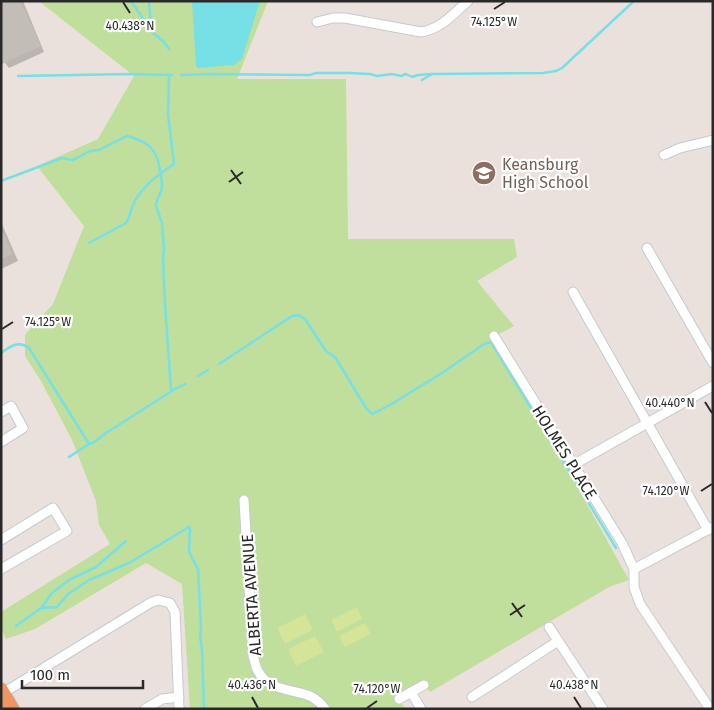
<svg xmlns="http://www.w3.org/2000/svg" width="714" height="710" font-family="'Fira Sans',sans-serif">
  <style>
    .green { fill: #c0de9c }
    .pitch { fill: #d4e498 }
    .water { fill: #76e0e6 }
    .shadow { fill: #0003 }
    .lines { fill: none; stroke-linecap: round; stroke-linejoin: round }
    .stream { stroke: #76e0e6; stroke-width: 2.5 }
    .building { fill: #c3bdb8; stroke: #c6bdb6 }
    .minor-casing { stroke: #c4cad2; stroke-width: 11 }
    .trunk-casing { stroke: #c3c3c3; stroke-width: 16 }
    .minor { stroke: #fff; stroke-width: 9 }
    .trunk { stroke: #ed9662; stroke-width: 14 }
    .ticks { fill: none; stroke: #292929; stroke-width: 2 }
    .labels { text-anchor: middle; stroke-width: 4.5; stroke-linejoin: round; paint-order: stroke }
    .education-label { font-size: 16px; fill: #785e54; stroke: #fff; text-anchor: start }
    .street-label { font-size: 16px; fill: #292929; stroke: #fff }
    .ticks-label { font-size: 12px; text-anchor: middle; fill: #292929; stroke: #fff; stroke-width: 4.5; stroke-linejoin: round; paint-order: stroke }
  </style>
  <rect width="100%" height="100%" fill="#ebe1dc"/>
  <path class="green" d="M42 1H268L237 79H346L348 239H514L517 257 477 281 514 326 494 337 629 580 609 587 430 692 423 681 397 695 404 707 401 709H190L182 584 146 563 35 629 6 639 1 629V612L110 544 99 525 96 501 72 440 41 381 25 356V335L53 304 84 226 37 166 98 139 134 76 40 2Z"/>
  <g class="pitch">
    <path d="M357 607 362 619 337 632 331 620Z"/>
    <path d="M305 614 313 630 285 644 277 628Z"/>
    <path d="M365 623 371 634 345 647 339 636Z"/>
    <path d="M315 636 324 652 296 666 288 649Z"/>
  </g>
  <path class="water" d="M192 1H260L242 59 234 65 198 68 196 66Z"/>
  <g class="shadow">
    <path d="M1 1H23L44 52 9 68 1 58Z"/>
    <path d="M1 222 18 261 1 269Z"/>
  </g>
  <g class="lines">
    <g class="stream">
      <path d="M131 1 153 33 163 41 169 49"/>
      <path d="M149 1 151 27"/>
      <path d="M181 75 207 74 310 75 316 73H349L370 74 377 76 392 74 401 76 406 74 412 77 418 75 432 74"/>
      <path d="M18 76 130 74 172 75"/>
      <path d="M422 80 432 74 543 73 556 71 562 68 634 1"/>
      <path d="M1 181 62 158 73 160 90 151 99 150 127 136C148 141 158 150 160 171 161 176 162 182 162 187 161 194 156 199 156 206L162 223 164 249 163 260 165 304 171 390H173L185 384"/>
      <path d="M89 243 126 223C130 218 130 211 133 205 141 187 158 175 174 164L168 114 169 75"/>
      <path d="M1 353C11 346 19 340 29 348L89 444 93 443 106 433 172 391"/>
      <path d="M219 364 292 316 299 315 305 319 326 351 335 357 366 408 372 414 390 405 442 373 484 344 491 342 616 548"/>
      <path d="M198 376 208 370"/>
      <path d="M69 457 89 444"/>
      <path d="M42 607 52 593 69 580 96 567 126 541"/>
      <path d="M16 626 41 608 57 607 68 594 89 580 129 563 189 527 190 529 189 552 198 569 201 629 200 635 202 650 204 709"/>
    </g>
  </g>
  <g class="building">
    <path d="M1 1H20L40 46 1 64Z"/>
    <path d="M1 229 12 254 1 258Z"/>
  </g>
  <g class="lines">
    <g class="minor-casing">
      <g id="minor">
        <path d="M317 22 333 18H345L421 32C441 29 453 14 468 1"/>
        <path d="M664 155 680 148 713 140"/>
        <path d="M647 248 713 363"/>
        <path d="M573 292 708 530"/>
        <path d="M494 336 622 543 634 569V587L640 604 710 709"/>
        <path d="M1 412 11 406 23 428 1 442"/>
        <path d="M573 465 713 386"/>
        <path d="M244 500 253 656C255 660 255 667 258 671 268 691 293 689 310 696 316 699 321 703 325 709"/>
        <path d="M1 540 53 508 67 531 1 569"/>
        <path d="M634 569 713 527"/>
        <path d="M549 627 603 709"/>
        <path d="M411 692 421 709"/>
        <path d="M3 693 150 603 158 600 170 603 175 612 179 709"/>
        <path d="M472 697 558 641"/>
        <path d="M399 699 424 685"/>
        <path d="M145 709 162 699 179 697"/>
      </g>
    </g>
    <g class="trunk-casing">
      <path id="trunk" d="M1 690 12 709"/>
    </g>
    <use href="#minor" class="minor"/>
    <use href="#trunk" class="trunk"/>
  </g>
  <path class="ticks" d="M123 2 130 13M494 9 505 2M231 170 241 184M229 182 243 172M2 329 13 322M705 402 712 413M701 491 712 484M512 603 522 617M510 615 525 605M252 697 258 708M574 697 581 708M367 708 377 701"/>
  <defs>
    <g id="school-disc" transform="scale(1.25)"><circle r="9.5" fill="#8d6e63" stroke="#fff"/><path d="M0-5L7-2L0 1L-7-2ZM-4 1L0 2.5L4 1V4Q0 6-4 4Z" fill="#fff"/></g>
  </defs>
  <g fill-rule="evenodd">
    <use href="#school-disc" x="484" y="173"/>
  </g>
  <g class="labels">
    <g class="education-label">
      <text x="502" y="170">Keansburg<tspan x="502" dy="18">High School</tspan></text>
    </g>
    <g class="street-label">
      <text transform="translate(565 452) rotate(58)" y="6">HOLMES PLACE</text>
      <text transform="translate(251 595) rotate(-94)" y="6">ALBERTA AVENUE</text>
    </g>
  </g>
  <g class="ticks-label">
    <text x="494" y="26">74.125°W</text>
    <text x="130" y="30">40.438°N</text>
    <text x="48" y="326">74.125°W</text>
    <text x="670" y="407">40.440°N</text>
    <text x="666" y="495">74.120°W</text>
    <text x="252" y="689">40.436°N</text>
    <text x="574" y="689">40.438°N</text>
    <text x="377" y="693">74.120°W</text>
  </g>
  <rect width="714" height="710" fill="none" stroke="#292929" stroke-width="5"/>
  <path d="M22 680v8h121v-8" fill="none" stroke="#292929" stroke-width="2.5"/>
  <text x="30" y="680" font-size="15" fill="#292929" stroke="#ffffff" stroke-width="4" paint-order="stroke">100 m</text>
</svg>
